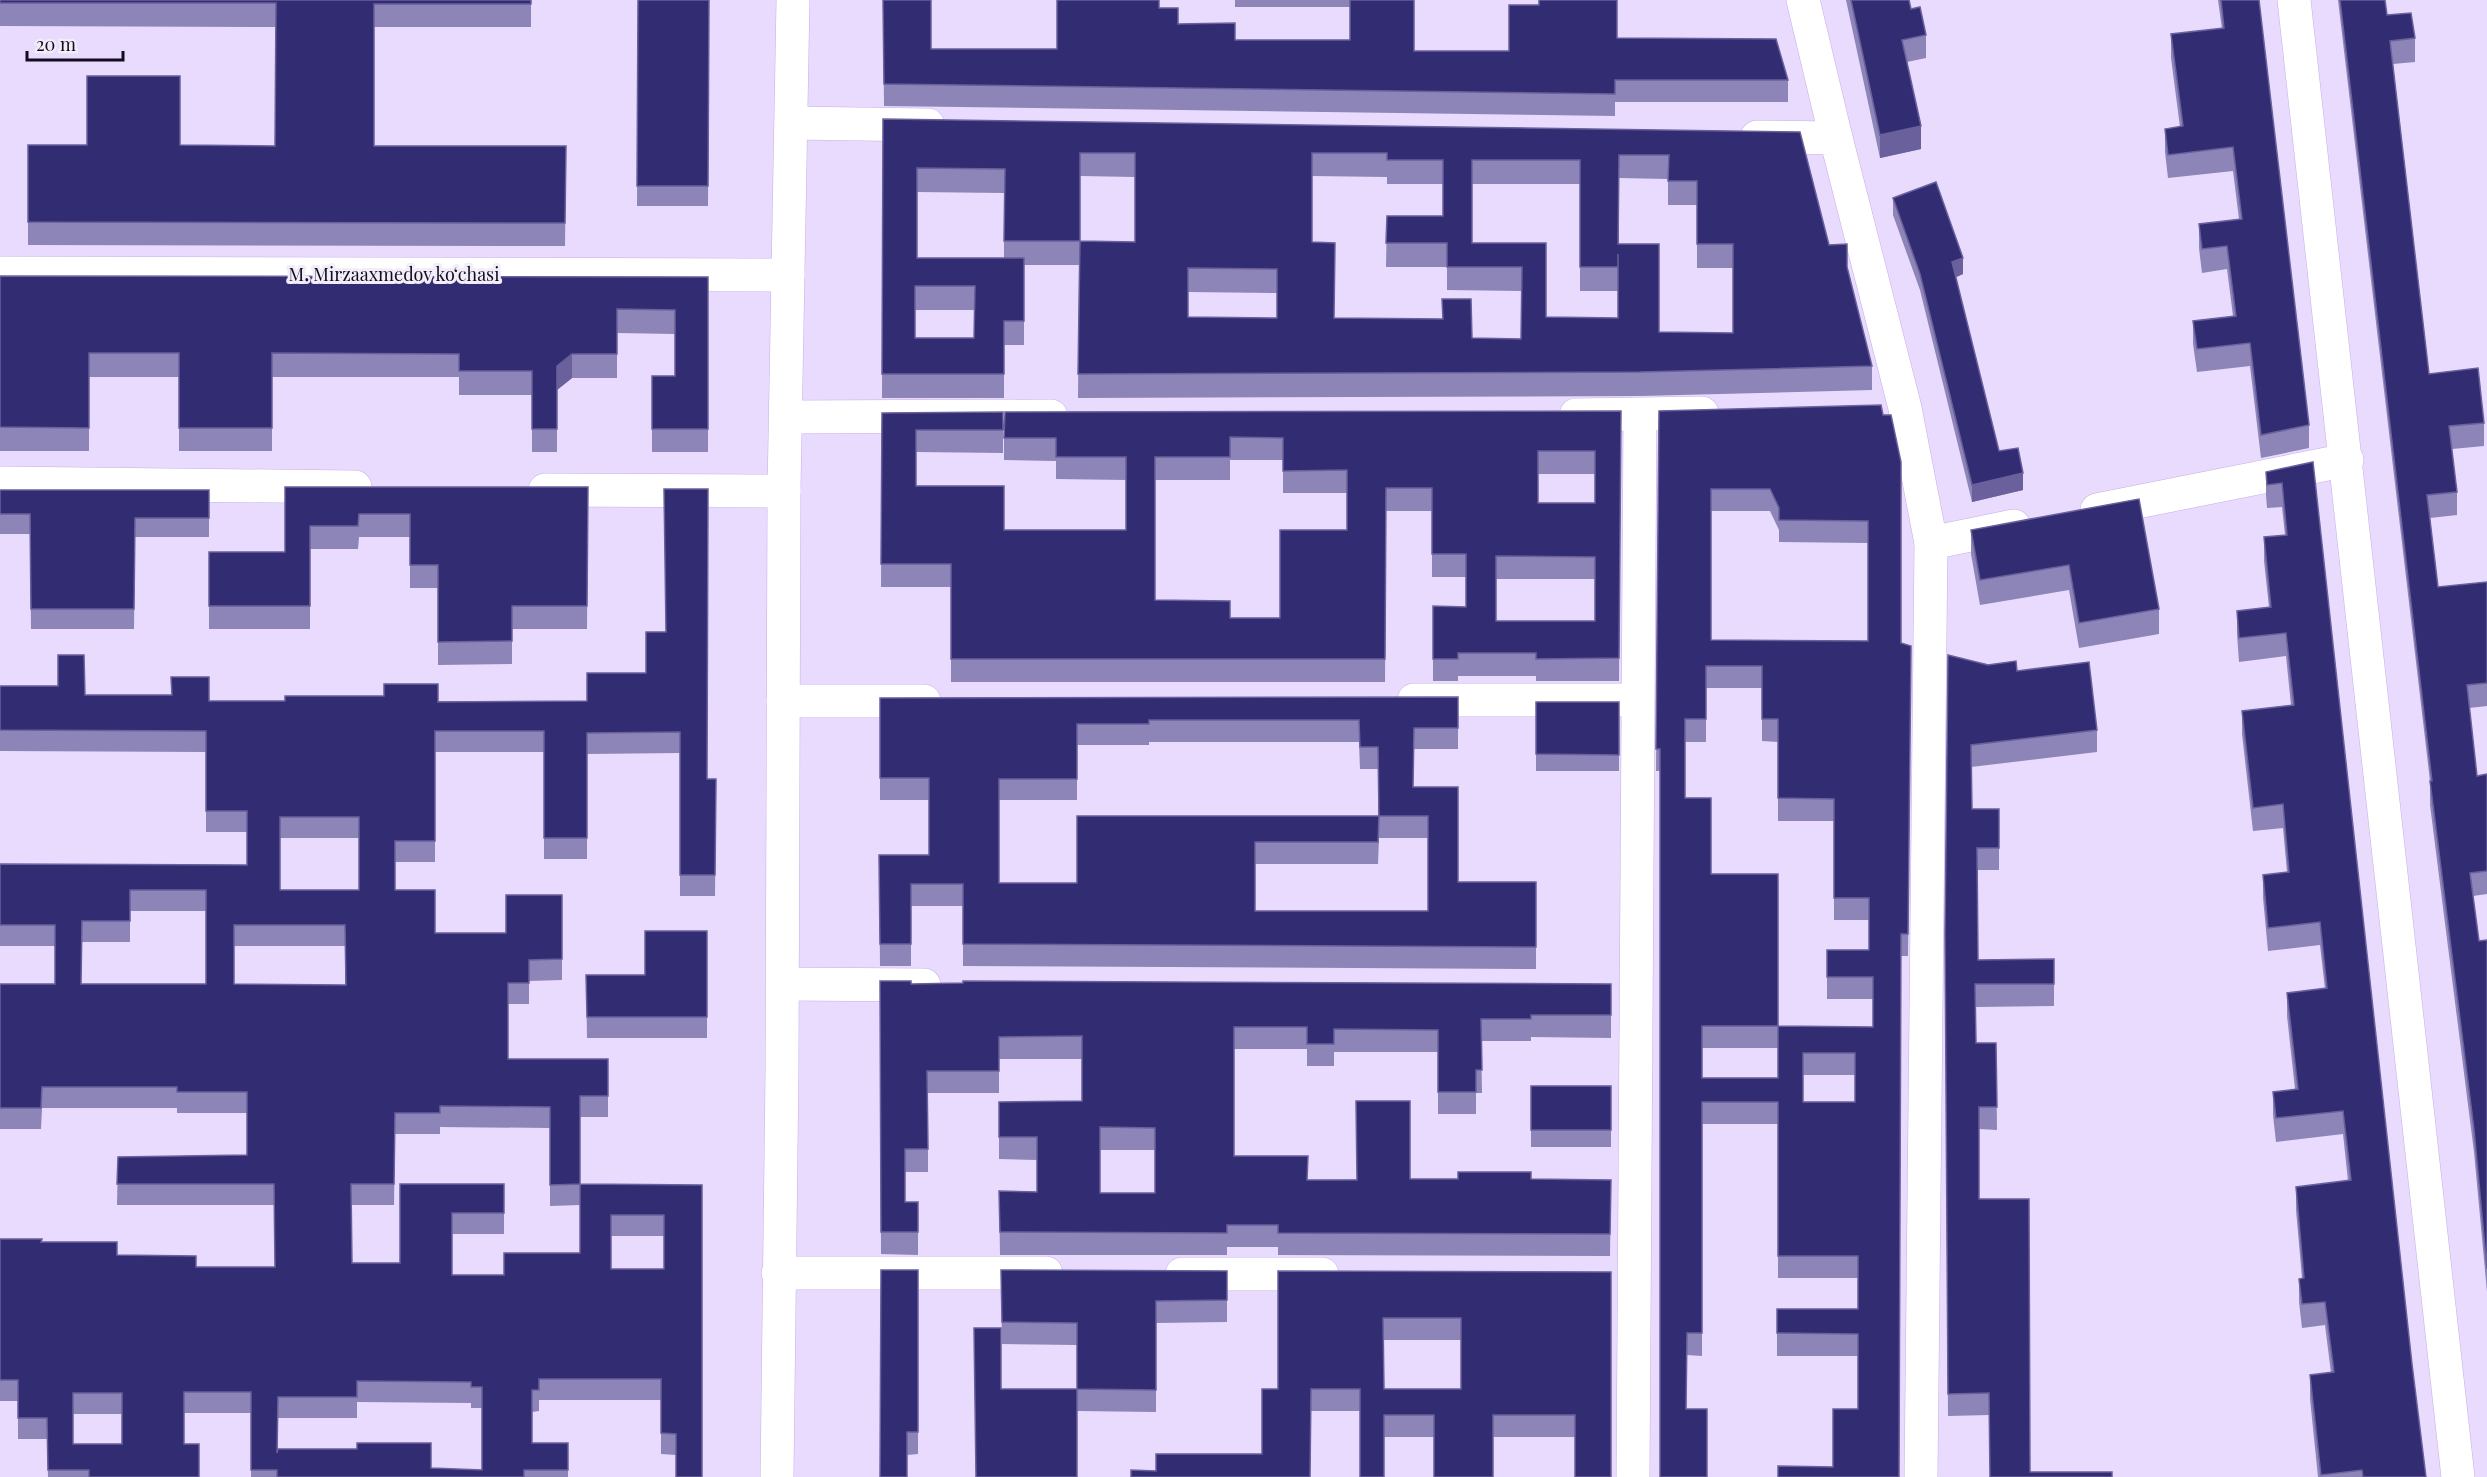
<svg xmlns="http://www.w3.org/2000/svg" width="2487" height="1477" font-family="'Playfair Display',serif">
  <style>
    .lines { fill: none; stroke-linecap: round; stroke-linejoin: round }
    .street-casing { stroke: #c5afe7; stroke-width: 34 }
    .street { stroke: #fff; stroke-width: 33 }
    .wall { fill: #8d84b8; fill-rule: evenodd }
    .shaded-wall { fill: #69609c }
    .building { fill: #322c72; stroke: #69609c; stroke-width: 1.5; fill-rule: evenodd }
    .labels { text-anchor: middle; stroke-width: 6; stroke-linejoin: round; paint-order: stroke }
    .street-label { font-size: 18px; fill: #130b1e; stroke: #f1edf9 }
  </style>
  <rect width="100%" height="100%" fill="#e8dbfe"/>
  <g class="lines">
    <g class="street-casing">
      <g id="street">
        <path d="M1803 0 1836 138"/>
        <path d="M2294 0 2458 1477"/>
        <path d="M792 123 928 125"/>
        <path d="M1757 137 1836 138 1905 408 1931 543 1921 1477"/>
        <path d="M0 273 788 275"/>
        <path d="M1576 415 1702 413"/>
        <path d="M786 417 1051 416"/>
        <path d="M0 483 355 487"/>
        <path d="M545 490 784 491"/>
        <path d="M2097 510 2347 460"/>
        <path d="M1931 543 2014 526"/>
        <path d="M1414 700H1637"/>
        <path d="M783 701H924"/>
        <path d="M783 984 924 985"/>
        <path d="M778 1273H1046"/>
        <path d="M1182 1274H1322"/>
        <path d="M777 1477 782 1071 784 491 793 0"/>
        <path d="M1633 1477 1640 415"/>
      </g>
    </g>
    <use href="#street" class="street"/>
  </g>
  <g class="wall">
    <path d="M0 0H531V27H374V146H566L565 246 28 245V145L275 146 276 27 0 26Z"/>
    <path d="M638 0H709L708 206H637Z"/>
    <path d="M883 0 931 49H1057L1159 8 1178 24 1235 40H1350V7H1235V0H1414V51H1509L1617 38 1788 80V102H1615V116L884 106Z"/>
    <path d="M1846 0H1909L1911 9 1926 35V58L1907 62 1921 149 1880 158Z"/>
    <path d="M2218 0H2259L2309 425V448L2261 458 2250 366 2197 372 2193 344V321L2233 316 2227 269 2202 273 2199 248V224L2239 219 2233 171 2168 178 2165 152V129L2180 127 2171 58V34L2222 29Z"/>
    <path d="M2338 0H2385L2387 15 2415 38V62L2393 64 2429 374 2484 423V446L2452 449 2457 492V515L2430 518 2438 587 2487 582V706L2469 708 2477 776 2487 774V894L2473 896 2479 941 2487 940V1292L2474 1152 2430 805V781Z"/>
    <path d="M883 119 1800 132 1829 245 1847 268 1872 366V390L1640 396 1078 398 1079 265H1024V345H1004V398H882ZM1080 176 1135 177V242L1080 241ZM1312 176 1387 177V184H1443V216H1387L1386 267H1447V290L1522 291 1521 339 1472 338 1334 318 1312 242ZM1619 178 1668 179V205H1697V268H1733V333L1659 332 1619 244ZM1472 184H1580V291H1618V318L1546 317V243H1472ZM917 192 1004 193V258H917ZM1188 292 1277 293V318L1188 317ZM915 310H974V338H915Z"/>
    <path d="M1893 198 1963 274 1956 277 1999 451 2023 490 1972 502 1920 290 1893 215Z"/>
    <path d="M0 276 708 277V452H652V376H675V334L617 333V378H572L557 390V452H532V395H459V377H272V451H179V377H89V451H0Z"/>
    <path d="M1881 405 1901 643 1911 646 1908 956H1901L1899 1477 1833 1467 1858 1409V1356H1777V1309H1858V1278H1778V1124H1702V1356L1687 1355 1660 1477V771H1656L1659 411ZM1711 511H1770L1779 530V542L1868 543V641L1711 640ZM1706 688H1762V741L1778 742V821H1834V920H1869V950H1827V999H1873V1027L1778 1026 1711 874 1685 798V742H1706ZM1702 1048H1778V1078H1702ZM1803 1075H1855V1102H1803Z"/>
    <path d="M1621 411 1619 681H1536V676H1458V681H1433V606L1466 607V577H1432V511H1386L1385 682H951V587H881L882 413 1003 412V453L916 452V486L1004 530H1126V480L1056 479V461L1004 460V438ZM1230 460H1283V493H1347V530L1280 618H1230L1155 600V480H1230ZM1538 474H1595V503H1538ZM1496 579H1595V621H1496Z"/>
    <path d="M2313 462 2412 1364 2426 1477H2318L2310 1399V1375L2331 1373 2325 1325 2302 1328 2299 1302V1279L2302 1278 2296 1210V1187L2348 1181 2343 1134 2276 1142 2273 1115V1092L2295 1089 2287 1016V993L2325 989 2320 945 2268 951 2263 898V875L2287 872 2283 828 2253 831 2242 734V711L2291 705 2286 656 2239 662 2237 634V611L2269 607 2264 561V537L2285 535 2282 507 2267 508 2266 495V472Z"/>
    <path d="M285 487H588L587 629H512V664L438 665V588H410V537H359L358 549H310V629H209V552H285Z"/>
    <path d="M0 490H209V537H135L134 629H31L30 534H0Z"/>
    <path d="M2139 499 2159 609V634L2079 648 2069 590 1980 605 1971 554V530Z"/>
    <path d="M1948 655 2017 671 2097 730V752L1971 767 1972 809H1999V870H1977L1978 960 2054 959V1006L1976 1007V1043H1996L1997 1130 1979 1129V1199L2030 1472 1990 1477 1989 1415 1948 1416 1945 933Z"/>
    <path d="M646 673 707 779H716L715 896H680V753L587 754V859H544V752H435V862H395V890L435 933H506L562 895V980L529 981V1004H508V1059H608V1117H580V1184L702 1185 676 1455 661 1454V1400H539V1411L532 1412V1443H568V1477H251V1413H184V1444L199 1477H48L47 1439H18V1401H0V1239L42 1242 117 1255 196 1267H275L274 1205H117L118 1157 247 1155V1113H177V1108H42L41 1129H0V984H55V946H0V864L247 865V832H206V752L0 751V686H58L85 695 209 701H587ZM280 838H359V890H280ZM130 911H206V984H81L82 942H130ZM234 946H345V985L234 984ZM440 1127 550 1128V1206L580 1205V1253L504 1275H452V1234H504V1184H400V1263H352L351 1205H394L395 1134H440ZM611 1236H664V1269H611ZM357 1402 471 1403V1408H482V1470L431 1468 278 1449V1418H357ZM73 1414H122V1444H73Z"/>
    <path d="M1458 697V749H1414L1413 787H1458V882H1536V969L963 966V906H911V966H880L879 855H929V800H880V698ZM1149 742H1359L1360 769H1378V816H1077V883H999V800H1077V745H1149ZM1379 838H1428V911H1255V864H1378Z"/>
    <rect x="1536" y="702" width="83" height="69"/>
    <path d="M707 931V1038H587L586 975H645Z"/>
    <path d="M880 981 911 984H1611V1038L1531 1037V1041H1481L1482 1093H1476V1114H1438V1052H1334V1066H1307V1049H1234V1156L1308 1180 1410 1179 1611 1180 1610 1256 1278 1255V1247H1227V1255H1000L999 1191 1037 1192V1160L999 1159V1102L1082 1101V1059H999V1093H928V1172H905V1202H918V1255L881 1254ZM1100 1150H1155V1193H1100Z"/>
    <rect x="1531" y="1086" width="80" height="61"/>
    <path d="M918 1270V1454L907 1455 880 1477Z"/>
    <path d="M1001 1270 1227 1271V1322L1156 1323V1412L1077 1411 1001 1389H1077V1345L1002 1344Z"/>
    <path d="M1278 1271 1611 1272 1575 1437H1384L1360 1411H1311L1310 1477 1156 1471 1262 1454 1278 1389ZM1383 1340H1461V1389H1384Z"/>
  </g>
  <g class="shaded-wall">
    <path d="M1921 126V149L1880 158V135Z"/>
    <path d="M1963 258V274L1952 279V262Z"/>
    <path d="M572 354V378L557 390V452V366Z"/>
    <path d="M2023 473V490L1972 502V485Z"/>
  </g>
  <g class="building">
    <path d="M0 0H531V4H374V146H566L565 223 28 222V145H87V76H180V145L275 146 276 3H0Z"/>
    <path d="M638 0H709L708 186H637Z"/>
    <path d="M883 0H931V49H1057V0H1159V8H1178V24L1235 23V40H1350V0H1414V51H1509V5H1539V0H1617V38L1776 39 1788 80H1615V94L884 84Z"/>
    <path d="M1851 0H1909L1911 9 1920 7 1926 35 1902 40 1921 126 1880 135Z"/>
    <path d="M2221 0H2259L2309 425 2261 435 2250 343 2197 349 2193 321 2236 316 2227 246 2202 249 2199 224 2242 219 2233 147 2168 155 2165 129 2183 126 2171 34 2224 28Z"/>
    <path d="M2340 0H2385L2387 15 2411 13 2415 38 2390 41 2429 374 2478 368 2484 423 2449 426 2457 492 2427 495 2438 587 2487 582V683L2467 685 2477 776 2487 774V871L2470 873 2479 941 2487 940V1269L2474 1129 2430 781H2432Z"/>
    <path d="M883 119 1800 132 1829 245 1847 244V267L1872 366 1640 372 1078 374 1080 241H1004L1005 169 917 168V258H1024V321H1004V374H882ZM1080 153H1135V242L1080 241ZM1312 153H1387V160H1443V216H1387L1386 243H1447V267H1522L1521 339 1472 338 1471 299H1442L1443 319 1334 318 1335 243 1312 242ZM1619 155H1669L1668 181H1697V244H1733V333L1659 332V244H1618ZM1472 160H1580V267H1618V254V318L1546 317V243H1472ZM1188 268 1277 269V318L1188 317ZM915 286H975L974 338H915Z"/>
    <path d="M1936 182 1963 258 1952 262 1999 451 2018 448 2023 473 1972 485 1920 274 1893 198Z"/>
    <path d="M0 276 708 277V429H652V376H675V310L617 309V354H572L557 366V429H532V371H459V354L272 353V428H179V353H89V428L0 427Z"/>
    <path d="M1881 405 1883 415H1891L1901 462V643L1911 646 1908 934H1901L1899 1477H1778V1466L1833 1467V1409H1858V1334L1777 1333V1309H1858V1256H1778V1102H1702V1333H1687L1686 1409H1707V1477H1660V749H1656L1659 411ZM1711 489H1770L1779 508V520L1868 521V641L1711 640ZM1706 666H1762V719H1778V798L1834 799V898H1869V950H1827V977H1873V1027L1778 1026V874H1711V798H1685V719H1706ZM1702 1026H1778V1078H1702ZM1803 1053H1855V1102H1803Z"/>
    <path d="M1621 411 1619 658 1536 659V653H1458V659H1433V606L1466 607V554H1432V488H1386L1385 659H951V564H881L882 413 1003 412V430H916V486H1004V530H1126V457H1056V438H1004L1005 412ZM1230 437 1283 438V471L1347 470V530H1280V618H1230V601L1155 600V457H1230ZM1538 451H1595V503H1538ZM1496 556 1595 557V621H1496Z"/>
    <path d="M2313 462 2412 1364 2426 1477H2363L2362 1470 2321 1475 2310 1375 2334 1372 2325 1302 2302 1304 2299 1279 2304 1278 2296 1187 2351 1180 2343 1111 2276 1118 2273 1092 2298 1089 2287 993 2327 988 2320 922 2268 928 2263 875 2289 872 2283 804 2253 808 2242 711 2294 705 2286 633 2239 638 2237 611 2271 607 2264 537 2287 535 2282 483 2267 485 2266 472Z"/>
    <path d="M285 487H588L587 606H512V641L438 642V565H410V514H359L358 526H310V606H209V552H285Z"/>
    <path d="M664 489H708L707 779H716L715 875H680V732L587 733V838H544V731H435V841H395V890H435V933H506V895H562V959L529 960V983H508V1059H608V1096H580V1184L702 1185V1477H676V1434L661 1433V1379H539V1390H532V1443H568V1470H524V1477H277V1470H251V1392H184V1444H199V1477H89V1470H48L47 1418H18V1380H0V1239H42L41 1242H117V1255L196 1256V1267H275L274 1184H117L118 1157 247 1155V1092H177V1087H42L41 1108H0V984H55V925H0V864L247 865V811H206V731L0 730V686H58V655H84L85 695H172L171 677H209V701H285V696H384V684H438V702L587 701V673H646V632H666ZM280 817H359V890H280ZM130 890H206V984H81L82 921H130ZM234 925H345L346 985 234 984ZM440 1106 550 1107V1185L580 1184V1253H504V1275H452V1213H504V1184H400V1263H352L351 1184H394L395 1113H440ZM611 1215H664V1269H611ZM357 1381 471 1382V1387H482V1470L431 1468V1443H357V1449H278L277 1453 278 1397H357ZM73 1393H122V1444H73Z"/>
    <path d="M0 490H209V518H135L134 609H31L30 514H0Z"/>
    <path d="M2139 499 2159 609 2079 623 2069 565 1980 580 1971 530Z"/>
    <path d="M1948 655 1988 665 2016 661 2017 671 2089 662 2097 730 1971 745 1972 809H1999V848H1977L1978 960 2054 959V984H1975L1976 1043H1996L1997 1107H1979V1199H2029L2030 1472H2112V1477H1990L1989 1393 1948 1394 1945 933Z"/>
    <path d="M1458 697V728H1414L1413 787H1458V882H1536V947L963 944V884H911V944H880L879 855H929V778H880V698ZM1149 720H1359L1360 747H1378L1379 816H1077V883H999V779H1077V724H1149ZM1379 816H1428V911H1255V842H1378Z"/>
    <path d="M1536 702H1619V755L1536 754Z"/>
    <path d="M645 931H707V1017H587L586 975H645Z"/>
    <path d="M880 981H911V984L963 983V981L1611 984V1015H1531V1019H1481L1482 1070H1476V1092H1438V1030L1334 1029V1044H1307V1027H1234V1156H1308L1307 1180H1357L1356 1101H1410V1179H1458V1172H1531V1179L1611 1180 1610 1234 1278 1233V1225H1227V1233L1000 1232 999 1191 1037 1192V1137H999V1102L1082 1101V1036L999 1037V1071H927L928 1149H905V1202H918V1232H881ZM1100 1127 1155 1128V1193H1100Z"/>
    <rect x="1531" y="1086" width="80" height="44"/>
    <path d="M881 1270H918V1432H907V1477H880Z"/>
    <path d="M1001 1270 1227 1271V1300L1156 1301V1390L1077 1389V1323L1002 1322Z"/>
    <path d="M1278 1271 1611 1272V1477H1575V1415H1493V1477H1434V1415H1384V1477H1360V1389H1311L1310 1477H1131V1470L1156 1471V1454H1262V1389H1278ZM1383 1318H1461V1389H1384Z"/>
    <path d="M974 1328H1001V1389H1077V1477H976Z"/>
  </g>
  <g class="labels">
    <g class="street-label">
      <text x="394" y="281">M. Mirzaaxmedov koʻchasi</text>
    </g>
  </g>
  <path d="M27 51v9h96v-9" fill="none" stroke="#130b1e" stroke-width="3"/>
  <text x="36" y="51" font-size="18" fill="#130b1e" stroke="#f1edf9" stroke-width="4.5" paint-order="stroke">20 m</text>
</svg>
